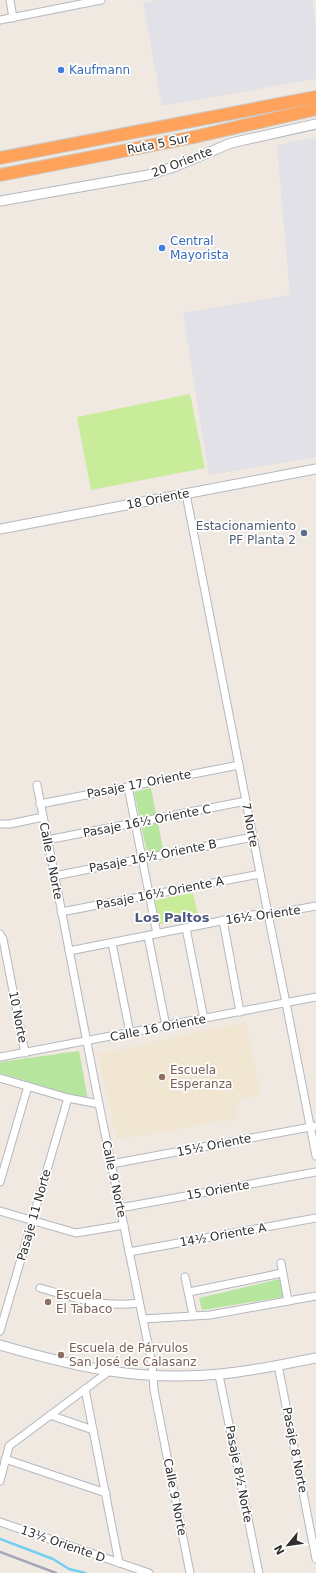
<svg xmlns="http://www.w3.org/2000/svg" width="316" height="1573" font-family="'DejaVu Sans',sans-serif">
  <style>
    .industrial { fill: #e3e1e8 }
    .education { fill: #f0e6d1 }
    .green { fill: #b6e59e }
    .pitch { fill: #c9ec9a }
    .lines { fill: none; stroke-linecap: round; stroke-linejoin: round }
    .stream { stroke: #75cff0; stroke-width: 2.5 }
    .street-casing { stroke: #b4b7c1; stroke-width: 9 }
    .secondary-casing { stroke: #b4b7c1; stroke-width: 11 }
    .highway-casing { stroke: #c9c9c9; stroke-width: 14 }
    .street { stroke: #fff; stroke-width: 7 }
    .secondary { stroke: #fff; stroke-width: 9 }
    .highway { stroke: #ffa35c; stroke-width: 12 }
    .rail { stroke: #a3a6b8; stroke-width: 2.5 }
    .shop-dot { fill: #3f7fe0; stroke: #fff; stroke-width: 1.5 }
    .service-dot { fill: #5c6f8a; stroke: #fff; stroke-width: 1.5 }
    .education-dot { fill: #8d6e63; stroke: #fff; stroke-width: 1.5 }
    .labels { text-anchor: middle; stroke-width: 3.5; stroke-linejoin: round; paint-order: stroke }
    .shop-label { font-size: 12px; fill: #366cbe; stroke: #fff; text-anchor: start }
    .street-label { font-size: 12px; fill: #2e2e2e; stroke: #fff }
    .service-label { font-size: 12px; fill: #4e5e75; stroke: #fff; text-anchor: end }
    .education-label { font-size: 12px; fill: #785e54; stroke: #fff; text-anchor: start }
    .neighbourhood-label { font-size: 13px; font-weight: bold; fill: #4d5680; stroke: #fff }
  </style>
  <rect width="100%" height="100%" fill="#efe9e1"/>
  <g class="industrial">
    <path d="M156 0H312L316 24V79L162 106 143 3Z"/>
    <path d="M316 137V457L209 475 183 313 290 295 277 145Z"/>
  </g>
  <path class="education" d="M246 1022 261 1095 236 1101 239 1118 117 1140 98 1054Z"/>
  <g class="green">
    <path d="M151 788 163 849 148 857 134 792Z"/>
    <path d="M79 1051 88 1100 0 1073V1062Z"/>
    <path d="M280 1279 283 1297 202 1310 199 1298Z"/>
  </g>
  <g class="pitch">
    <path d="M190 394 205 468 91 490 77 417Z"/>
    <path d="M193 893 198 916 160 924 155 900Z"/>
  </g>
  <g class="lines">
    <path class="stream" d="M0 1539 53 1559 69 1569 85 1573"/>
    <g class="street-casing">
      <g id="street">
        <path d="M10 0 13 18"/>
        <path d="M0 20 101 0"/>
        <path d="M186 494 268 914 286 1003 316 1156"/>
        <path d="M37 785 99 1104 152 1364 154 1390 190 1573"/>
        <path d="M128 787 157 934"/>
        <path d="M40 804 239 765"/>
        <path d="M0 824H10L43 817"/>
        <path d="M47 840 246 801"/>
        <path d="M54 876 253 837"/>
        <path d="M61 912 260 874"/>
        <path d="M223 920 240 1012"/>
        <path d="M186 928 204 1019"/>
        <path d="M0 934 3 939 25 1053"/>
        <path d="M148 936 166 1026"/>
        <path d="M112 943 130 1033"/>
        <path d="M69 951 251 915 273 914 316 906"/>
        <path d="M0 1057 316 997"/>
        <path d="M0 1078 68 1098 99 1104"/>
        <path d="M111 1164 316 1126"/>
        <path d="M0 1182 28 1086"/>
        <path d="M120 1208 316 1172"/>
        <path d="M0 1211 76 1233 124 1225"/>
        <path d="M129 1252 316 1218"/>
        <path d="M281 1263 288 1301"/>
        <path d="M185 1277 193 1315"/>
        <path d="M40 1288C75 1298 101 1308 139 1303"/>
        <path d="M189 1292 282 1273"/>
        <path d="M143 1319 210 1315 316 1296"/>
        <path d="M0 1331 68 1098"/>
        <path d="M278 1365 316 1559"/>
        <path d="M219 1375 259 1573"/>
        <path d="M85 1389 119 1563"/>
        <path d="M50 1415 93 1430"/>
        <path d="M5 1459 106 1493"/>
        <path d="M0 1481 9 1446 108 1372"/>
        <path d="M0 1522 149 1573"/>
      </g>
    </g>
    <g class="secondary-casing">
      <g id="secondary">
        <path d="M0 201 148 175 174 167 231 143 316 124"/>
        <path d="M0 529 316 469"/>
        <path d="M0 1345C76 1367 140 1382 221 1374 253 1371 284 1364 316 1358"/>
      </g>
    </g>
    <g class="highway-casing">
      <g id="highway">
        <path d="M0 158 316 97"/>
        <path d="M0 175 194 137 316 109"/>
      </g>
    </g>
    <use href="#street" class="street"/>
    <use href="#secondary" class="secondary"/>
    <use href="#highway" class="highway"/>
    <path class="rail" d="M0 1552 56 1573"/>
  </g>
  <g class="shop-dot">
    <circle cx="61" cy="70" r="4"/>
    <circle cx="162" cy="248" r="4"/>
  </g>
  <circle class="service-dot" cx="304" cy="533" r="4"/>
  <g class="education-dot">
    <circle cx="162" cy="1077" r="4"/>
    <circle cx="48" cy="1302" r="4"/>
    <circle cx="61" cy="1355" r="4"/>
  </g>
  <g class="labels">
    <g class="shop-label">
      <text x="69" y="74">Kaufmann</text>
      <text x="170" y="245">Central<tspan x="170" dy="14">Mayorista</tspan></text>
    </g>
    <g class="street-label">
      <text transform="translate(158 144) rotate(-11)" y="4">Ruta 5 Sur</text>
      <text transform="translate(182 162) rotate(-21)" y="4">20 Oriente</text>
      <text transform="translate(158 499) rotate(-11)" y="4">18 Oriente</text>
      <text transform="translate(139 784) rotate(-11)" y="4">Pasaje 17 Oriente</text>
      <text transform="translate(147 821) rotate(-11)" y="4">Pasaje 16½ Oriente C</text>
      <text transform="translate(250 825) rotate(79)" y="4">7 Norte</text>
      <text transform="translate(153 856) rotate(-11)" y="4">Pasaje 16½ Oriente B</text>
      <text transform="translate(51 861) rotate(79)" y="4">Calle 9 Norte</text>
      <text transform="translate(160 893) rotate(-11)" y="4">Pasaje 16½ Oriente A</text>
      <text transform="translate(263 915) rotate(-8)" y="4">16½ Oriente</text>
      <text transform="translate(18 1017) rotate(79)" y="4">10 Norte</text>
      <text transform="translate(158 1028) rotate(-11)" y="4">Calle 16 Oriente</text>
      <text transform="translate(214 1145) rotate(-11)" y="4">15½ Oriente</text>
      <text transform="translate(114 1179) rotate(78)" y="4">Calle 9 Norte</text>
      <text transform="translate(218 1190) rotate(-10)" y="4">15 Oriente</text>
      <text transform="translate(34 1215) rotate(-74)" y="4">Pasaje 11 Norte</text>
      <text transform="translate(223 1235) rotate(-10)" y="4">14½ Oriente A</text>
      <text transform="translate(295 1450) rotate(79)" y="4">Pasaje 8 Norte</text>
      <text transform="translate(239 1474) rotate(79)" y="4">Pasaje 8½ Norte</text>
      <text transform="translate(175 1497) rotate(79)" y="4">Calle 9 Norte</text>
      <text transform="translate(63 1544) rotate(19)" y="4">13½ Oriente D</text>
    </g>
    <g class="service-label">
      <text x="296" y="530">Estacionamiento<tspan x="296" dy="14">PF Planta 2</tspan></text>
    </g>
    <g class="education-label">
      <text x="170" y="1074">Escuela<tspan x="170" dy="14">Esperanza</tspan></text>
      <text x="56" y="1299">Escuela<tspan x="56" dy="14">El Tabaco</tspan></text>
      <text x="69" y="1352">Escuela de Párvulos<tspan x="69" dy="14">San José de Calasanz</tspan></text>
    </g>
    <g class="neighbourhood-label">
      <text x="172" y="922">Los Paltos</text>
    </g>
  </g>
  <g transform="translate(288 1545) rotate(241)" stroke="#ffffff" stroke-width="3" paint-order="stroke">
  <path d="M0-3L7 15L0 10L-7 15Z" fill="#2e2e2e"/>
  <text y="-6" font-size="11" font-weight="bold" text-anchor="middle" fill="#2e2e2e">N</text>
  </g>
</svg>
